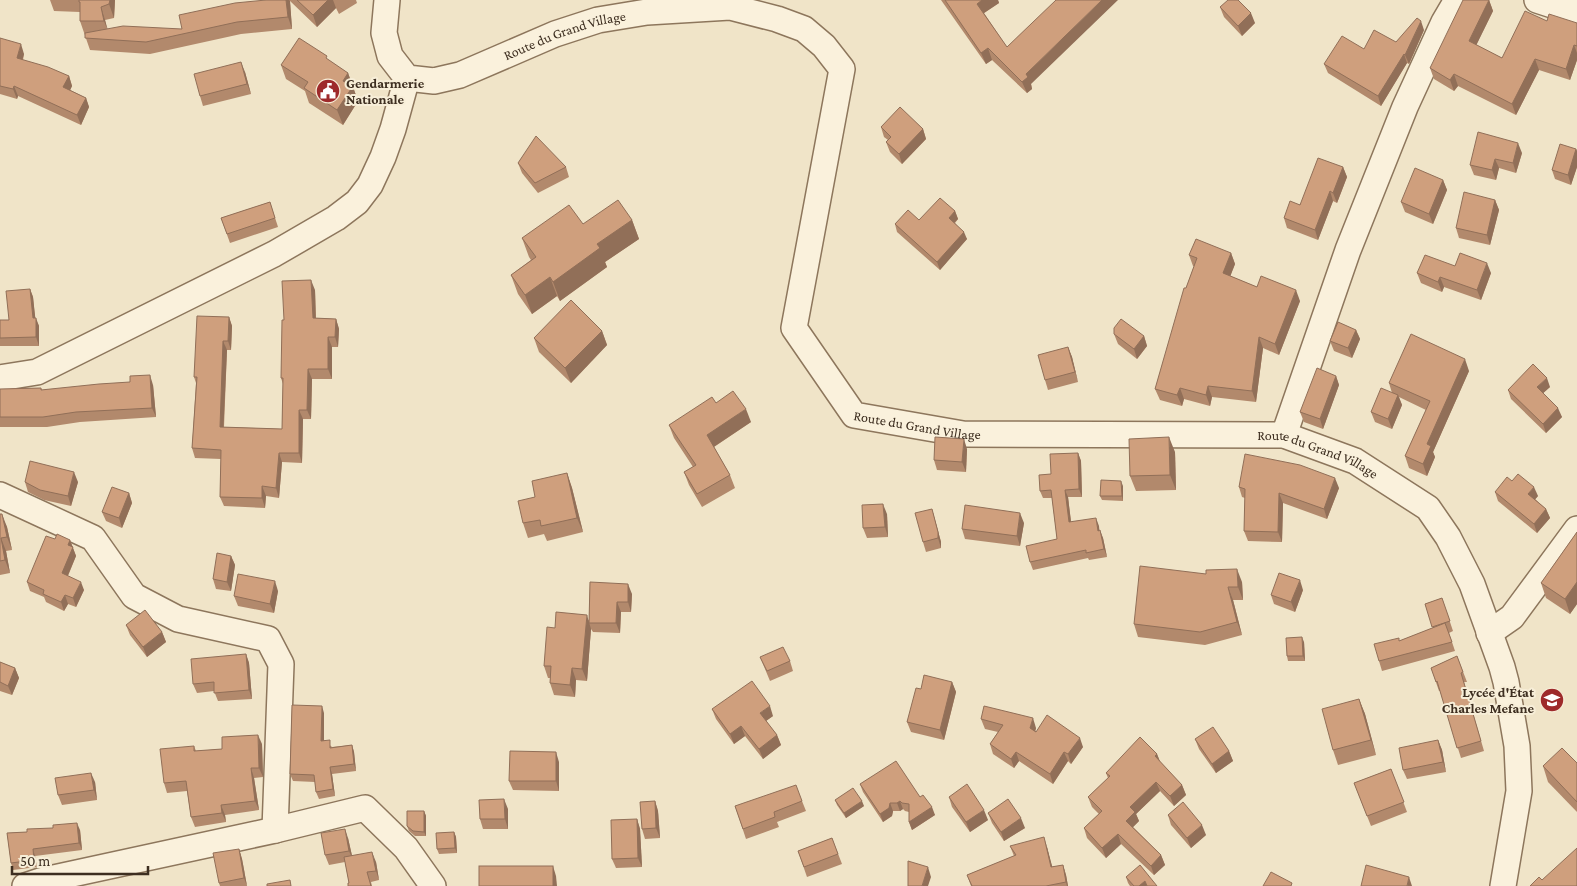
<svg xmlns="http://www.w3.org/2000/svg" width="1577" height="886" font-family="'Crimson Pro',serif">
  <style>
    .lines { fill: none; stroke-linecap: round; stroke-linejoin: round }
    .minor-casing { stroke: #8d765c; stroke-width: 28 }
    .minor { stroke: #faf1dc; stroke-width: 25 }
    .wall { fill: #b2896c }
    .shaded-wall { fill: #916f58 }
    .building { fill: #cf9f7d; stroke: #916f58 }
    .labels { text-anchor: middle; stroke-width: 4; stroke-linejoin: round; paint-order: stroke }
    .street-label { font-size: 14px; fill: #3d2e20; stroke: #f7eed8 }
    .poi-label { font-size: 14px; font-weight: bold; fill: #3d2e20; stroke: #f7eed8; text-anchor: start }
  </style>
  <rect width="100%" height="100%" fill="#f0e4c8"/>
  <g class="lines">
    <g class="minor-casing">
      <g id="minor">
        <path id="s1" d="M387 0 384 33 390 56 407 78 434 81 460 75 555 34 598 20 647 12 730 7 777 19 804 29 824 46 842 69 794 328 854 415 963 434 1284 435 1355 461 1428 508 1448 537 1472 584 1502 667 1506 682 1517 746 1519 791 1503 886"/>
        <path d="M1537 0 1577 13"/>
        <path d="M0 378 37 372 274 254 336 218 357 202 370 185 383 157 393 129 407 78"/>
        <path d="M1284 435 1348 250 1405 107 1444 22 1457 0"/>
        <path d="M0 495 93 538 134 596 178 619 268 639 281 664 275 830"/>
        <path d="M1489 633 1512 617 1577 529"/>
        <path d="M25 886 40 881 275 830 365 808 406 848 433 886"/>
      </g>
    </g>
    <use href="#minor" class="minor"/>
  </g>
  <g class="wall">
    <path d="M50 0H115L114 18 105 20 107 29H182L266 0H356L357 3 339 14 336 8 317 27 290 1 292 29 241 34 150 54 90 50 80 21V12L54 11Z"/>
    <path d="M941 0H998L999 3 984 13 1031 84 1032 89 1027 93 992 60 986 64Z"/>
    <path d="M1489 0 1493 11 1476 45 1502 58 1547 21 1577 23V60L1570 80 1539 70 1516 115 1458 86 1454 91 1434 79 1430 68Z"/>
    <path d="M1220 7 1255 23 1242 36 1224 17Z"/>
    <path d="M1424 30 1409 64 1407 63 1381 106 1328 73 1324 64 1364 49 1396 42Z"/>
    <path d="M0 38 24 54 23 60 69 76 72 86 70 90 86 98 89 107 81 125 18 96 17 99 0 94Z"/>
    <path d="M328 60 348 73 358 101 343 125 309 103 305 91 286 79 281 65Z"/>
    <path d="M245 72 251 94 203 106 200 96Z"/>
    <path d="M881 127 923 129 926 139 902 164 890 152 886 142 888 140 884 137Z"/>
    <path d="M1576 149 1577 151V167L1571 185 1555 179 1552 170Z"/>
    <path d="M1522 153 1516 173 1499 168 1496 180 1474 175 1470 165Z"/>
    <path d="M518 163 566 167 569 177 538 193 522 173Z"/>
    <path d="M1343 167 1347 177 1337 203 1333 201 1318 240 1287 228 1284 218Z"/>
    <path d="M1443 180 1447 190 1433 224 1405 212 1401 202Z"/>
    <path d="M1495 200 1499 210 1490 245 1459 238 1456 228Z"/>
    <path d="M270 202 278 227 230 243 221 218Z"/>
    <path d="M955 211 958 219 955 223 967 239 940 270 897 232 895 224 919 220Z"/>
    <path d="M632 220 639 239 605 262 607 267 560 301 557 296 532 314 518 294 511 275 531 260 529 257 522 238 583 224Z"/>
    <path d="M1231 253 1235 264 1230 276 1257 287 1300 301 1279 355 1263 348 1256 402 1212 397 1210 406 1184 399 1182 406 1160 400 1155 389 1186 288 1194 266H1193L1189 255Z"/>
    <path d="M1455 266 1491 273 1481 300 1444 287 1442 292 1421 283 1417 273Z"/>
    <path d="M30 289 33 297 35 318 39 326V346H0V320H9Z"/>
    <path d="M315 290 316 318 336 319 339 329 338 347H332V379H312L311 419H303L302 463 282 462 279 498 266 496 265 508 224 506 220 497 221 459 195 458 192 448 196 383 194 377 229 317 232 326 231 350H227L224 427 282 429 283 384 281 378 284 320Z"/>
    <path d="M1356 330 1360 339 1352 358 1334 351 1330 341Z"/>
    <path d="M602 331 607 345 571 383 539 352 534 338Z"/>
    <path d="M1114 334 1144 336 1147 346 1137 359 1118 344Z"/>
    <path d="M1068 347 1072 357 1078 382 1048 390 1045 380Z"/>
    <path d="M1469 371 1433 452 1435 457 1427 476 1409 468 1405 456 1426 410 1399 397 1402 405 1392 429 1375 422 1371 412 1392 393 1389 383Z"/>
    <path d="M1336 376 1339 385 1323 429 1304 422 1300 412Z"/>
    <path d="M153 385 156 417 80 422 47 427H0V389L41 388 42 390Z"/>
    <path d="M1550 387 1543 393 1562 417 1546 433 1511 399 1508 390Z"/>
    <path d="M716 403 751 422 714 447 730 475 735 488 702 507 689 485 684 472 693 467 674 438 669 425Z"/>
    <path d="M967 449 966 472 937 470 934 460Z"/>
    <path d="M1175 452 1176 490 1136 491 1130 476Z"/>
    <path d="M1078 453 1081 461 1082 497H1068L1071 522 1099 526V530L1103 538 1107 557 1089 560 1088 558 1033 570 1030 562 1057 539 1052 498H1043L1040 491 1051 474Z"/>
    <path d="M567 473 572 488 583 532 547 541 544 534 528 538 523 523 535 497Z"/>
    <path d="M1512 481 1538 496 1535 499 1546 509 1550 518 1537 533 1498 501 1495 492Z"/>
    <path d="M25 482H78L71 506 44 500 28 492Z"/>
    <path d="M1123 486V501L1102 500 1100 496Z"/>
    <path d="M1239 487 1339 488 1327 519 1283 503 1282 542 1248 541 1244 531 1245 498 1242 497Z"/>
    <path d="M129 493 132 503 122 528 106 521 102 512Z"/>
    <path d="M932 509 941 542V548L926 552 923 542Z"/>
    <path d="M0 514 7 527 12 550 6 551 10 573 0 575Z"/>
    <path d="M887 514 888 537 867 538 863 528Z"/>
    <path d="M1024 523 1020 546 965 539 962 529Z"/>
    <path d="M1577 532V604L1570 614 1546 598 1541 583Z"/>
    <path d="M55 539 70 540 76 556 68 576 84 590 76 607 68 604 64 611 46 602 44 597 30 591 27 582Z"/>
    <path d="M231 556 235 565 231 591 216 589 213 579Z"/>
    <path d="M590 582 632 594 631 612H621L620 633 593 632 591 629 587 681 576 680 575 697 554 695 550 683V678H548L544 666 555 628 589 620Z"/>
    <path d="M1242 582 1243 600H1233L1242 635 1205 645 1138 637 1134 624Z"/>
    <path d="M1303 590 1295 612 1274 604 1271 595Z"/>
    <path d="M278 591 274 613 238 606 234 596Z"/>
    <path d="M1442 598 1453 631 1449 633 1455 651 1382 671 1379 661 1399 641 1433 628 1425 604Z"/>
    <path d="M126 625 162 632 166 642 147 657 130 635Z"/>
    <path d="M1304 642 1305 661H1288L1287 656Z"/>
    <path d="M246 654 249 663 252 699 218 701 214 691 197 693 193 684Z"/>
    <path d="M1457 656 1467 682H1464L1484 751 1461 758 1440 691H1439L1431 668Z"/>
    <path d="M760 657 790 661 793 671 770 681Z"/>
    <path d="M0 662 15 668 19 678 12 695 0 691Z"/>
    <path d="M952 682 956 692 944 740 911 732 907 722 921 689Z"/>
    <path d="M1359 699 1365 714 1376 755 1338 765 1333 750Z"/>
    <path d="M712 709 773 716 766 721 777 735 781 745 763 759 745 736 734 744 716 719Z"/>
    <path d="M324 713V740L332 747 352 745 354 752 356 771 332 774 335 796 319 799 316 792 315 782 293 781 290 774Z"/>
    <path d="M981 719 1036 728 1035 731 1083 747 1071 764 1068 761 1053 784 1019 761 1014 768 993 754 990 744 998 732 985 729Z"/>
    <path d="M1195 739 1229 751 1233 761 1216 773 1199 749Z"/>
    <path d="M1438 740 1442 750 1446 772 1407 779 1403 770Z"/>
    <path d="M262 744 263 777 254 778 259 810 225 815 226 822 195 827 191 817 187 791 167 793 164 783 194 746 196 751 222 749Z"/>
    <path d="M1157 754 1160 762 1182 785 1186 795 1174 806 1160 791 1136 814 1139 821 1133 827 1161 855 1165 865 1154 875 1121 844 1106 858 1087 838 1084 828 1099 814 1092 807 1088 797 1108 778 1106 773Z"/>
    <path d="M559 762V791L513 790 509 781Z"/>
    <path d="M1577 763V812L1548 782 1543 766Z"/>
    <path d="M1391 769 1407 812 1371 826 1354 783Z"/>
    <path d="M95 782 97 800 62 805 58 795Z"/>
    <path d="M860 784 920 797 935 815 912 830 909 822V812L905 811 903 809 900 811H893L892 816 883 822 863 792Z"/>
    <path d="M949 797 988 820 970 832 952 807Z"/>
    <path d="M835 800 864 806 846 818 837 805Z"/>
    <path d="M655 801 658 811 660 838 645 839 642 829Z"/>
    <path d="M802 801 806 811 777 822 779 827 746 839 735 806Z"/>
    <path d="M508 809V829H483L480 819Z"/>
    <path d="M424 811 426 816V836H415L409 831 407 826Z"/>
    <path d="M988 813 1025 828 1004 841 992 823Z"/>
    <path d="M1168 815 1206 835 1191 848 1171 825Z"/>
    <path d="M637 819 640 829 642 867 616 868 612 859Z"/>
    <path d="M80 830 82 850 35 856 37 867 13 870 11 863 7 833Z"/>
    <path d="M454 832 456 837 457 853 439 854 437 849Z"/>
    <path d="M348 838 352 856 376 862 379 880 371 882 372 886H348L349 883 345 862 329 865 325 855Z"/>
    <path d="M832 838 842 864 807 877 798 851Z"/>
    <path d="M1010 846 1047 847 1052 867 1063 865 1066 875 1068 886H971L967 875 1014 856Z"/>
    <path d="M239 849 242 859 247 886H220L219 883Z"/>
    <path d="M1126 877 1157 886H1130L1128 883Z"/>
  </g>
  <g class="shaded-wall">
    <path d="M110 0H115L114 18 109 4Z"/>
    <path d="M286 0H289L290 1 292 29 288 17Z"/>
    <path d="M328 0H333L336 8 317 27 313 15Z"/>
    <path d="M982 0H998L999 3 981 15 977 4Z"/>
    <path d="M1102 0H1118L1031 84 1032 89 1027 93 1022 82 1026 74Z"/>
    <path d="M1489 0 1493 11 1473 52 1469 41Z"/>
    <path d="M101 7 105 20 109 34 104 21Z"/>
    <path d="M1251 13 1255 23 1242 36 1238 26Z"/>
    <path d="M1421 21 1424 30 1409 64 1405 55Z"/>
    <path d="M21 44 24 54 20 68 17 58Z"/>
    <path d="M1574 45 1577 53V60L1570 80 1566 69Z"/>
    <path d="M988 48 992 60 986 64 981 53Z"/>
    <path d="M1404 54 1407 63 1381 106 1378 96Z"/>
    <path d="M1535 59 1539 70 1516 115 1512 104Z"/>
    <path d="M241 62 245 72 251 94 247 84Z"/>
    <path d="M348 73 358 101 343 125 337 110 343 81Z"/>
    <path d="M1454 74 1458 86 1454 91 1450 80Z"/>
    <path d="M69 76 72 86 67 97 63 87Z"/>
    <path d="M14 86 18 96 17 99 13 89Z"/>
    <path d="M86 98 89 107 81 125 77 115Z"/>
    <path d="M923 129 926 139 902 164 899 154Z"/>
    <path d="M1518 143 1522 153 1516 173 1513 163Z"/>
    <path d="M1576 149 1577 151V167L1571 185 1568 175Z"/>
    <path d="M1495 159 1499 168 1496 180 1492 170Z"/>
    <path d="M1343 167 1347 177 1337 203 1333 193Z"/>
    <path d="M1443 180 1447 190 1433 224 1429 214Z"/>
    <path d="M1330 191 1333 201 1318 240 1315 230Z"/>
    <path d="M1495 200 1499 210 1490 245 1487 235Z"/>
    <path d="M955 211 958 219 952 225 949 218Z"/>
    <path d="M632 220 639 239 605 262 607 267 560 301 553 282 597 244Z"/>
    <path d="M964 232 967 239 940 270 937 262Z"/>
    <path d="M1231 253 1235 264 1227 285 1223 273Z"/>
    <path d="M1487 263 1491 273 1481 300 1477 290Z"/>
    <path d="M550 277 557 296 532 314 525 295Z"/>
    <path d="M1440 277 1444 287 1442 292 1438 282Z"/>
    <path d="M311 280 315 290 316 328 313 318Z"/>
    <path d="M30 289 33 297 36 324V318L39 326V346L36 337 33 318Z"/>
    <path d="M1296 290 1300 301 1279 355 1275 344Z"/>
    <path d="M229 317 232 326 231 350 228 341Z"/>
    <path d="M336 319 339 329 338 347 335 337Z"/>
    <path d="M1356 330 1360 339 1352 358 1348 348Z"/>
    <path d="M602 331 607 345 571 383 565 368Z"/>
    <path d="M1144 336 1147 346 1137 359 1134 349Z"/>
    <path d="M328 337 332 347V379L328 369Z"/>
    <path d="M1259 337 1263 348 1256 402 1252 391Z"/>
    <path d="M223 341 227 350 223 437 220 427Z"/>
    <path d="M1068 347 1072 357 1078 382 1075 372Z"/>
    <path d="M1465 359 1469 371 1433 452 1435 457 1427 476 1423 464 1427 444Z"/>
    <path d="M308 369 312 379 311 419 307 410Z"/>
    <path d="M150 375 153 385 156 417 152 408Z"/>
    <path d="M1336 376 1339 385 1323 429 1320 419Z"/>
    <path d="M1547 378 1550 387 1540 396 1537 387Z"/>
    <path d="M1208 386 1212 397 1210 406 1206 395Z"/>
    <path d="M1180 388 1184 399 1182 406 1177 395Z"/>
    <path d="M1398 395 1402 405 1392 429 1388 419Z"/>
    <path d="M1558 408 1562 417 1546 433 1543 424Z"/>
    <path d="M746 409 751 422 712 448 707 435Z"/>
    <path d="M299 410 303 419 302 463 299 453Z"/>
    <path d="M1169 437 1175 452 1176 490 1170 475Z"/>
    <path d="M964 439 967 449 966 472 962 462Z"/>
    <path d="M279 453 282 462 279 498 276 488Z"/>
    <path d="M1078 453 1081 461 1082 497 1079 489Z"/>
    <path d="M74 472 78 482 71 506 68 496Z"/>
    <path d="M567 473 572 488 583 532 577 518Z"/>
    <path d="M1335 478 1339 488 1327 519 1324 509Z"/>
    <path d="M1121 481 1123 486V501L1122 496Z"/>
    <path d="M262 486 266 496 265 508 262 498Z"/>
    <path d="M1534 487 1538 496 1532 503 1528 494Z"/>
    <path d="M1065 490 1068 497 1072 530 1069 522Z"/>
    <path d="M129 493 132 503 122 528 119 518Z"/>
    <path d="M1279 493 1283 503 1282 542 1278 532Z"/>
    <path d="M883 504 887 514 888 537 885 527Z"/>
    <path d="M932 509 941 542V548L938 538Z"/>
    <path d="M1546 509 1550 518 1537 533 1534 524Z"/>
    <path d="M1020 513 1024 523 1020 546 1017 536Z"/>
    <path d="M2 514 7 527 12 550 7 537Z"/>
    <path d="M1096 518 1099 526 1100 538 1098 531Z"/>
    <path d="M1100 530 1103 538 1107 557 1104 549Z"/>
    <path d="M1 538 6 551 10 573 5 560Z"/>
    <path d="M70 540 76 556 65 582 62 573 68 545Z"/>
    <path d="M231 556 235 565 231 591 227 582Z"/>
    <path d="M1237 569 1242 582 1243 600 1238 587Z"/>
    <path d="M1300 580 1303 590 1295 612 1291 602Z"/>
    <path d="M275 581 278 591 274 613 270 604Z"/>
    <path d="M81 582 84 590 76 607 73 598Z"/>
    <path d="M1577 582V604L1570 614 1565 599Z"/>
    <path d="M628 584 632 594 631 612 628 602Z"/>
    <path d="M1228 587 1233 600 1242 635 1237 622Z"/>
    <path d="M65 595 68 604 64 611 61 602Z"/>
    <path d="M617 602 621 612 620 633 616 623Z"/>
    <path d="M587 615 591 629 587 681 582 669Z"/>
    <path d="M162 632 166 642 147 657 143 647Z"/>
    <path d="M1302 637 1304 642 1305 661 1303 656Z"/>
    <path d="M246 654 249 663 252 699 249 690Z"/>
    <path d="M15 668 19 678 12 695 8 686Z"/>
    <path d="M572 668 576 680 575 697 570 685Z"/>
    <path d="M952 682 956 692 944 740 940 730Z"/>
    <path d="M1359 699 1365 714 1376 755 1371 740Z"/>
    <path d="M322 706 324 713V748L321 741Z"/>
    <path d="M770 706 773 716 763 723 760 713Z"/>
    <path d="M1033 718 1036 728 1034 737 1030 728Z"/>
    <path d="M741 726 745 736 734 744 730 734Z"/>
    <path d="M258 735 262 744 263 777 259 768Z"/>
    <path d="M777 735 781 745 763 759 759 749Z"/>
    <path d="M1080 738 1083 747 1071 764 1068 754Z"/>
    <path d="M1438 740 1442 750 1446 772 1443 762Z"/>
    <path d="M352 745 354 752 356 771 354 764Z"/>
    <path d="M1229 751 1233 761 1216 773 1212 764Z"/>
    <path d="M556 752 559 762V791L556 781Z"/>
    <path d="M1016 752 1019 761 1014 768 1011 759Z"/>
    <path d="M1064 752 1068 761 1053 784 1050 774Z"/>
    <path d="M1157 754 1161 764 1155 756Z"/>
    <path d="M330 767 332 774 335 796 333 789Z"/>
    <path d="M251 768 254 778 259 810 255 801Z"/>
    <path d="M91 773 95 782 97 800 94 790Z"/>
    <path d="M1156 782 1160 791 1136 814 1139 821 1129 831 1126 821 1130 807Z"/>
    <path d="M1182 785 1186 795 1174 806 1170 796Z"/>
    <path d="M504 799 508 809V829L505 819Z"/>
    <path d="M655 801 658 811 660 838 656 828Z"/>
    <path d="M862 801 864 806 846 818 844 813Z"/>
    <path d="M900 801 903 809 900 811 897 803Z"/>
    <path d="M890 803 893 811 892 816 883 822 880 814Z"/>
    <path d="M221 805 225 815 226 822 222 813Z"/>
    <path d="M932 807 935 815 912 830 909 822Z"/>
    <path d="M984 810 988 820 970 832 966 822Z"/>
    <path d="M424 811 426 816V836L424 832Z"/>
    <path d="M1021 818 1025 828 1004 841 1001 832Z"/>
    <path d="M637 819 640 829 642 867 638 858Z"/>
    <path d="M77 823 80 830 82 850 79 843Z"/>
    <path d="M1202 825 1206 835 1191 848 1187 838Z"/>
    <path d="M345 829 348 838 353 860 349 851Z"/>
    <path d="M454 832 456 837 457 853 455 848Z"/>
    <path d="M1118 834 1121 844 1106 858 1102 848Z"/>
    <path d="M1044 837 1047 847 1055 877 1051 867Z"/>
    <path d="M33 849 35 856 37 867 34 860Z"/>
    <path d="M239 849 242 859 247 886 244 878Z"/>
    <path d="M372 852 376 862 379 880 376 871Z"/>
    <path d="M1161 855 1165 865 1154 875 1151 866Z"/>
    <path d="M1063 865 1066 875 1068 886H1067L1066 882Z"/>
    <path d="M553 866 556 876 557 886H553Z"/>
    <path d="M928 867 931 877 928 886H922Z"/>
    <path d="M1409 877 1412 886H1407Z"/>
    <path d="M1145 881 1147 886H1139Z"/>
  </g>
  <g class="building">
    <path d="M79 0H110L109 4 101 7 104 21H80V2H79Z"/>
    <path d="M266 0H286L288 17 237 22 146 42 85 38V33L123 26 182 29 179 15 235 3Z"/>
    <path d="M297 0H328L313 15Z"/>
    <path d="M945 0H982L977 4 1007 47 1056 0H1102L1026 74 1028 77 1022 82 988 48 981 53Z"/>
    <path d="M1228 0H1238L1251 13 1238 26 1220 7Z"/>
    <path d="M1463 0H1489L1469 41 1502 58 1525 11 1547 21 1549 14 1577 23V46L1574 45 1566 69 1535 59 1512 104 1454 74 1450 80 1430 68Z"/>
    <path d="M1417 18 1421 21 1405 55 1404 54 1378 96 1324 64 1342 36 1364 49 1374 30 1396 42Z"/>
    <path d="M0 38 21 44 17 58 48 67 69 76 63 87 86 98 77 115 14 86 13 89 0 86Z"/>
    <path d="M299 38 327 56 326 58 348 73 343 81 353 86 337 110 304 88 308 82 281 65Z"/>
    <path d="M241 62 247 84 200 96 194 74Z"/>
    <path d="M900 107 923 129 899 154 886 142 891 137 881 127Z"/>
    <path d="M1478 132 1518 143 1513 163 1495 159 1492 170 1470 165Z"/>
    <path d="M536 136 566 167 535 183 518 163Z"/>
    <path d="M1560 144 1576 149 1568 175 1552 170Z"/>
    <path d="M1318 158 1343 167 1333 193 1330 191 1315 230 1284 218 1290 201 1300 205Z"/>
    <path d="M1415 168 1443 180 1429 214 1401 202Z"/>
    <path d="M1464 192 1495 200 1487 235 1456 228Z"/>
    <path d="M940 198 955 211 949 218 964 232 937 262 895 224 908 210 919 220Z"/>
    <path d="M618 200 632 220 597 244 600 248 553 282 550 277 525 295 511 275 536 257 522 238 569 205 583 224Z"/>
    <path d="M270 202 275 218 227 234 221 218Z"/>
    <path d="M1196 239 1231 253 1223 273 1257 287 1261 276 1296 290 1275 344 1259 337 1252 391 1208 386 1206 395 1180 388 1177 395 1155 389 1184 288H1186L1197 258 1189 255Z"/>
    <path d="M1460 253 1487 263 1477 290 1440 277 1438 282 1417 273 1425 255 1455 266Z"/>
    <path d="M311 280 313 318 336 319 335 337H328V369H308L307 410H299V453H279L276 488 262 486V498L220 497 221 450 192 448 197 377H194L197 316 229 317 228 341H223L220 427 282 429 283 378H281L282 320H284L282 281Z"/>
    <path d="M30 289 33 318H36V337L0 338V320H9L6 291Z"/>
    <path d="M571 300 602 331 565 368 534 338Z"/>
    <path d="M1121 319 1144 336 1134 349 1114 334V328Z"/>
    <path d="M1338 322 1356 330 1348 348 1330 341Z"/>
    <path d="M1411 334 1465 359 1427 444 1431 446 1423 464 1405 456 1430 401 1389 383Z"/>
    <path d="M1068 347 1075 372 1045 380 1038 355Z"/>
    <path d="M1533 364 1547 378 1537 387 1558 408 1543 424 1508 390Z"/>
    <path d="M1317 368 1336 376 1320 419 1300 412Z"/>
    <path d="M150 375 152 408 76 412 43 417H0V389L41 388V390L99 384 130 382V376Z"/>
    <path d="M1381 388 1398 395 1388 419 1371 412Z"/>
    <path d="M733 391 746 409 707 435 730 475 697 494 684 472 696 465 669 425 712 397 716 403Z"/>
    <path d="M935 437 964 439 962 462 934 460Z"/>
    <path d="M1169 437 1170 475 1130 476 1129 439Z"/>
    <path d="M1078 453 1079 489 1065 490 1069 522 1096 518 1098 531 1100 530 1104 549 1086 553V550L1030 562 1026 546 1057 539 1051 490 1040 491 1039 475 1051 474 1050 454Z"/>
    <path d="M1245 454 1300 465 1335 478 1324 509 1279 493 1278 532 1244 531 1245 489 1239 487Z"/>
    <path d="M30 461 74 472 68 496 40 490 25 482Z"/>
    <path d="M567 473 577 518 541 526 540 520 523 523 518 501 535 497 532 481Z"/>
    <path d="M1518 474 1534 487 1528 494 1546 509 1534 524 1495 492 1507 477 1512 481Z"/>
    <path d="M1101 480 1121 481 1122 496H1100Z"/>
    <path d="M112 487 129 493 119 518 102 512Z"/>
    <path d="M883 504 885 527 863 528 862 505Z"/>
    <path d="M965 505 1020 513 1017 536 962 529Z"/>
    <path d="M932 509 938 532V538L923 542 915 513Z"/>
    <path d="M0 514H2L7 537 1 538 5 560 0 561Z"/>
    <path d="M1577 532V582L1565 599 1541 583Z"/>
    <path d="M57 534 70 540 68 545 73 547 62 573 81 582 73 598 65 595 61 602 43 594 44 590 27 582 46 536 55 539Z"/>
    <path d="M217 553 231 556 227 582 213 579Z"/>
    <path d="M1140 566 1206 574V570L1237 569 1238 587H1228L1237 622 1200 632 1134 624Z"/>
    <path d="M1279 573 1300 580 1291 602 1271 595Z"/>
    <path d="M238 574 275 581 270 604 234 596Z"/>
    <path d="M590 582 628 584V602H617L616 623H589Z"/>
    <path d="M1442 598 1450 621 1432 627 1425 604Z"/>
    <path d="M145 610 162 632 143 647 126 625Z"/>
    <path d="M556 612 587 615 582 669 572 668 570 685 550 683 551 666H544L547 627 555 628Z"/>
    <path d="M1445 623 1452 642 1379 661 1374 644 1399 638V641Z"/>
    <path d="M1302 637 1303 656H1287L1286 638Z"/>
    <path d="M783 647 790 661 767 671 760 657Z"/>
    <path d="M246 654 249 690 214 693V682L193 684 191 659Z"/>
    <path d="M1457 656 1463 672 1461 673 1481 741 1457 748 1437 681 1436 682 1431 668Z"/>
    <path d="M0 662 15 668 8 686 0 682Z"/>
    <path d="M924 675 952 682 940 730 907 722 916 688 921 689Z"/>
    <path d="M752 681 770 706 760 713 777 735 759 749 741 726 730 734 712 709Z"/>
    <path d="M1359 699 1371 740 1333 750 1322 709Z"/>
    <path d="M292 705 322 706 321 741 330 740V748L352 745 354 764 330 767 333 789 316 792 314 775 290 774Z"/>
    <path d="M984 706 1033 718 1030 728 1036 732 1047 715 1080 738 1068 754 1064 752 1050 774 1016 752 1011 759 990 744 1003 725 981 719Z"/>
    <path d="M1213 727 1229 751 1212 764 1195 739Z"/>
    <path d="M258 735 259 768H251L255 801 221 805 222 813 191 817 186 781 164 783 160 749 194 746V751L222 749V737Z"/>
    <path d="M1140 737 1157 754 1155 756 1182 785 1170 796 1156 782 1130 807 1135 812 1126 821 1161 855 1151 866 1118 834 1102 848 1084 828 1102 811 1088 797 1110 776 1106 773Z"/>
    <path d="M1438 740 1443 762 1403 770 1399 748Z"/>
    <path d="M1562 748 1577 763V802L1543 766Z"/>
    <path d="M510 751 556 752V781H509Z"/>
    <path d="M896 761 920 797 923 795 932 807 909 822V804L902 803 900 801 897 803H890L889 808 880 814 860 784Z"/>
    <path d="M1391 769 1404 802 1367 816 1354 783Z"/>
    <path d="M91 773 94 790 58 795 55 778Z"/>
    <path d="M967 784 984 810 966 822 949 797Z"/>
    <path d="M796 785 802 801 774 812 775 817 743 829 735 806Z"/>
    <path d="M853 788 862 801 844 813 835 800Z"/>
    <path d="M504 799 505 819H480L479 800Z"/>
    <path d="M1008 799 1021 818 1001 832 988 813Z"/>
    <path d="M655 801 656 828 642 829 640 802Z"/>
    <path d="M1183 802 1202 825 1187 838 1168 815Z"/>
    <path d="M407 811H424V832L413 831 407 826Z"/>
    <path d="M637 819 638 858 612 859 611 820Z"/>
    <path d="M77 823 79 843 33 849 34 860 11 863 7 833 27 832V829L53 828V825Z"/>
    <path d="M345 829 349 851 325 855 321 833Z"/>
    <path d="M454 832 455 848 437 849 436 833Z"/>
    <path d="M1044 837 1051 867 1063 865 1066 882 1046 886H972L967 875 1016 855 1010 846Z"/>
    <path d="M832 838 838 854 804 867 798 851Z"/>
    <path d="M1577 848V886H1530L1539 877 1542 880Z"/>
    <path d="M239 849 244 878 219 883 213 853Z"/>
    <path d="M372 852 376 871 367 872 371 886H348V883H349L344 857Z"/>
    <path d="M908 861 928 867 922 886H908Z"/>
    <path d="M1140 865 1157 886H1147L1145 881 1139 886H1134L1126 877Z"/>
    <path d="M1366 865 1409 877 1407 886H1361Z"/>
    <rect x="479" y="866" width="74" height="20"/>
    <path d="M1271 872 1292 883 1291 886H1263Z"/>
    <path d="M290 880 291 886H267V884Z"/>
  </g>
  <defs>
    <g id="civic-disc" transform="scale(1.25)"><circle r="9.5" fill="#9e2a2b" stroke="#f7eed8"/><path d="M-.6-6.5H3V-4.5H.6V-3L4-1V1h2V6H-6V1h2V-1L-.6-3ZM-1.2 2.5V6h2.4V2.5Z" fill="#fff"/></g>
    <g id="school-disc" transform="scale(1.25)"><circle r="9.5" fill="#9e2a2b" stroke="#f7eed8"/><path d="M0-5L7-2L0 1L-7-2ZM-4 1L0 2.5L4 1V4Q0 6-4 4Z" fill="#fff"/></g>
  </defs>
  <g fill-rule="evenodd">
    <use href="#civic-disc" x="328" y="91"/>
    <use href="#school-disc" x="1552" y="700"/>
  </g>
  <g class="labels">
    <g class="street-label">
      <text dy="5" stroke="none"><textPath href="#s1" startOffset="251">Route du Grand Village</textPath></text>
      <text dy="5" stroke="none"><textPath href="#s1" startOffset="986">Route du Grand Village</textPath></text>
      <text dy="5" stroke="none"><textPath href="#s1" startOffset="1391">Route du Grand Village</textPath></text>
    </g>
    <g class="poi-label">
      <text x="346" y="88">Gendarmerie<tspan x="346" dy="16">Nationale</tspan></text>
      <text x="1534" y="697" text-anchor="end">Lycée d'État<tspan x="1534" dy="16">Charles Mefane</tspan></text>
    </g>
  </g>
  <path d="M12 866v8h136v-8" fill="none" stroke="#3d2e20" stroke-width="2.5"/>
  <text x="20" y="866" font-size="15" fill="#3d2e20" stroke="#f7eed8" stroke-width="4" paint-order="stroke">50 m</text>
</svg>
